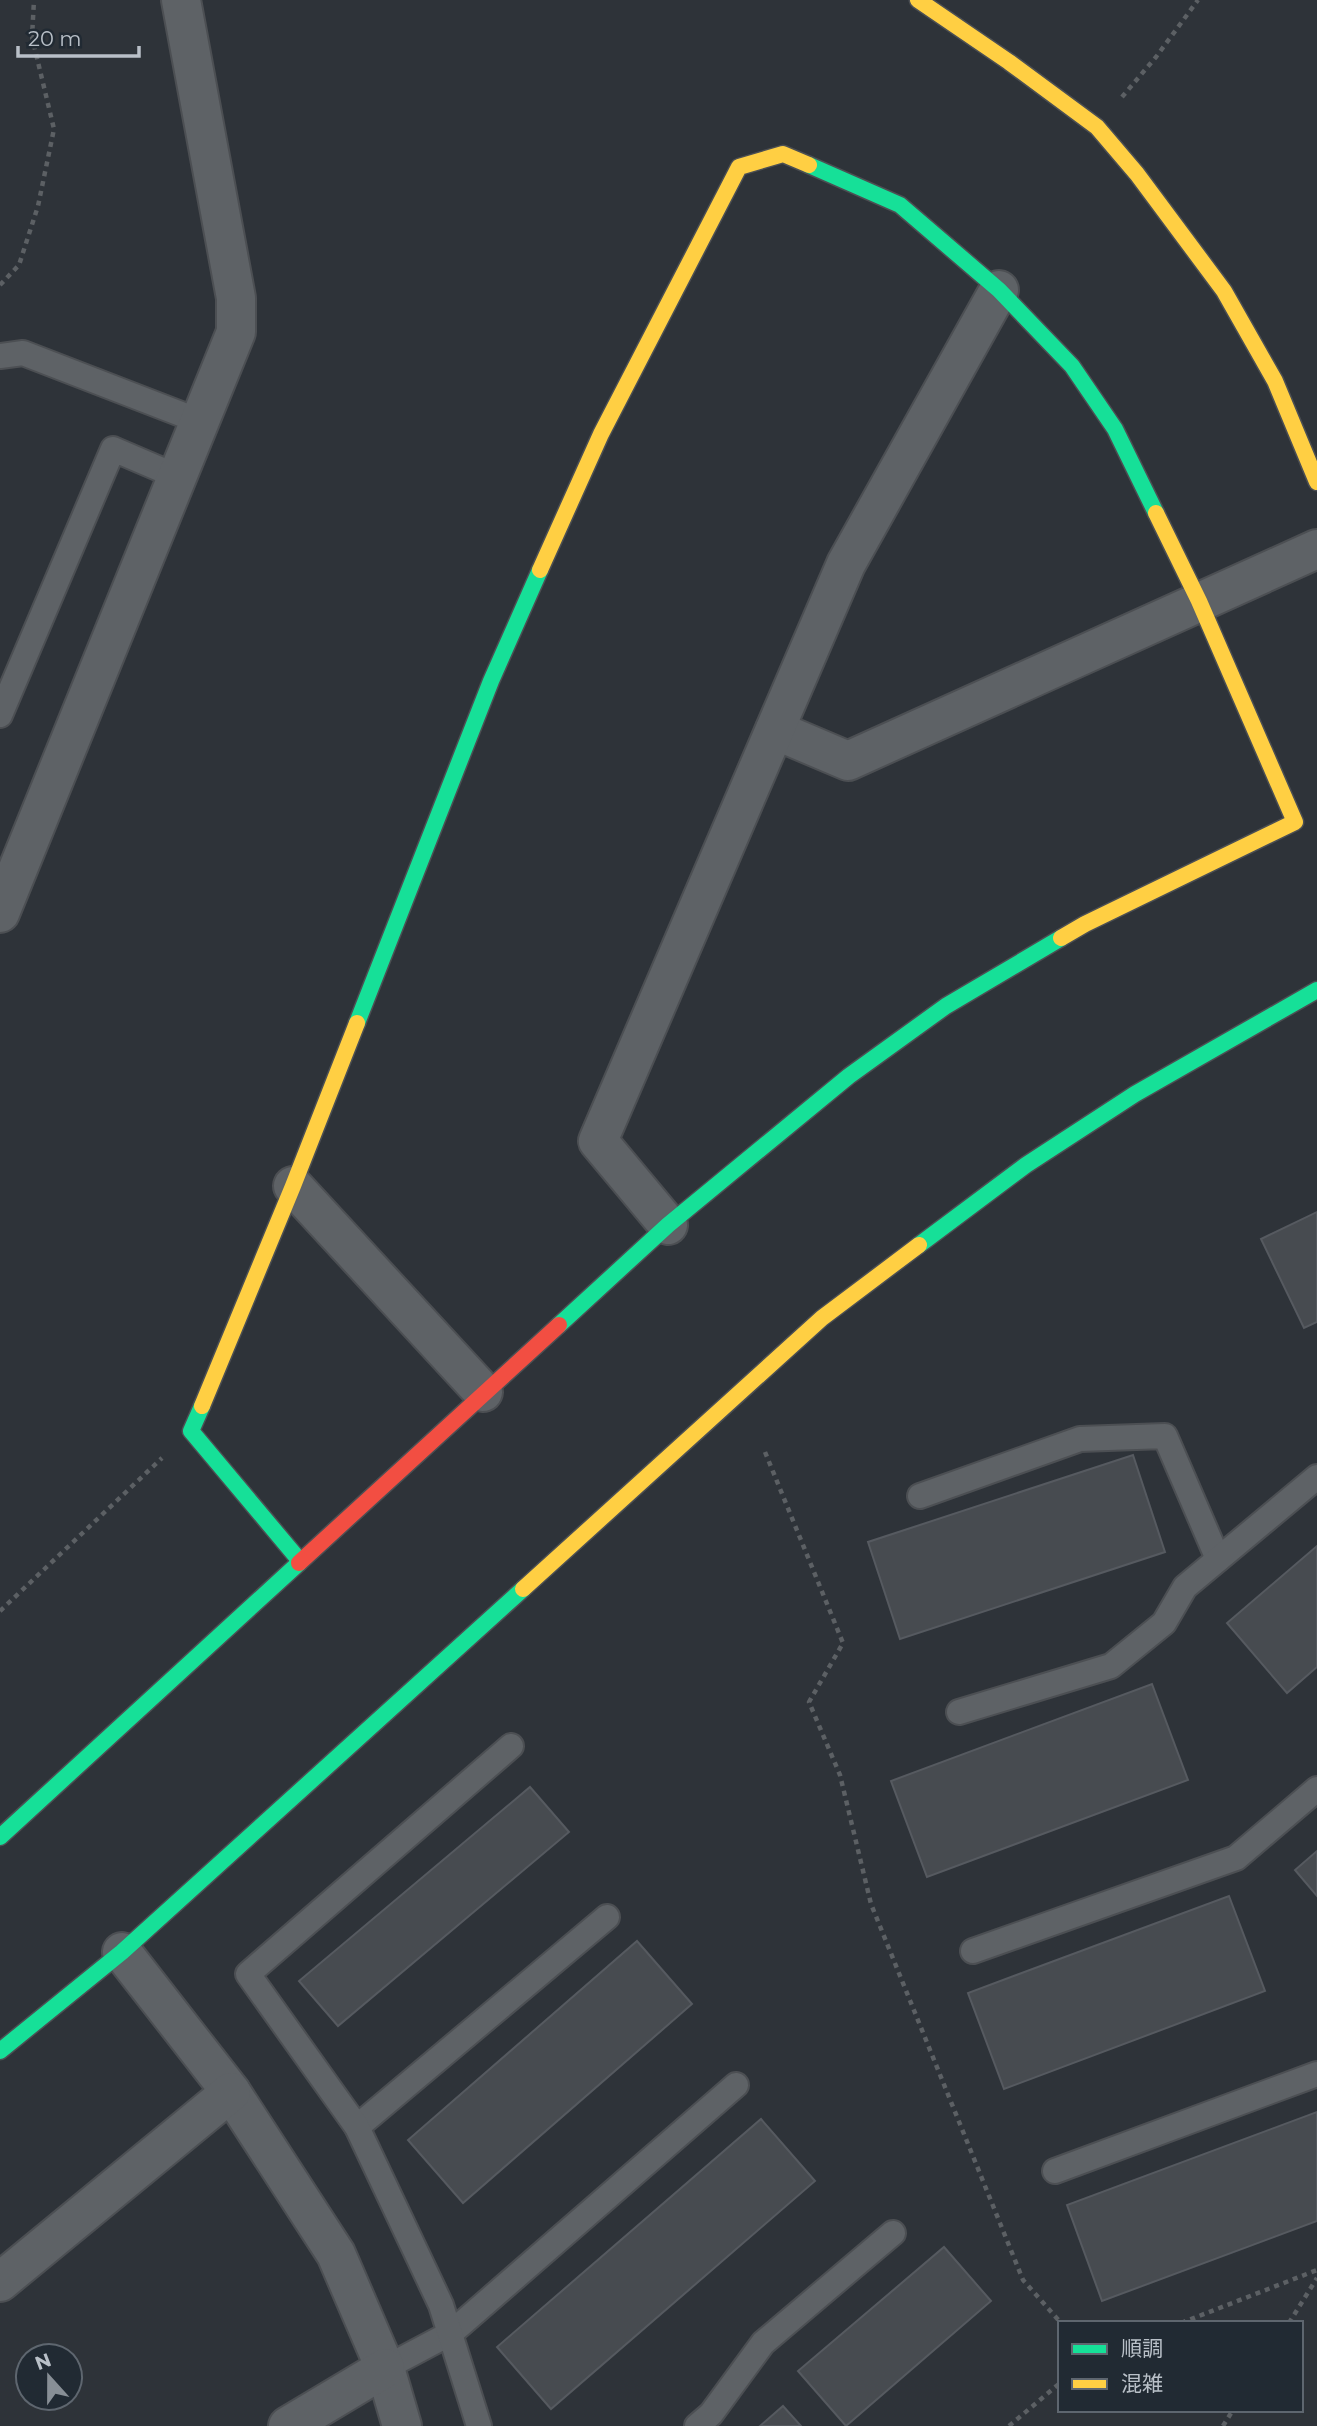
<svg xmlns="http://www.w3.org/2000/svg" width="1317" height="2426" font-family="Montserrat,'Noto Sans JP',sans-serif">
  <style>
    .building { fill: #474b50; stroke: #565a60; stroke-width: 2 }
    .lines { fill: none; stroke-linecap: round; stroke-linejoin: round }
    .lane-casing { stroke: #4c4f53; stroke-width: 28 }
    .street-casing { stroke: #4c4f53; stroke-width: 42 }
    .fast-casing { stroke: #4c4f53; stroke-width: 19 }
    .slow-casing { stroke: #4c4f53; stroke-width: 19 }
    .jam-casing { stroke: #4c4f53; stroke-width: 19 }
    .path { stroke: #5c6064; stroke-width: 4.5; stroke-dasharray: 5 5; stroke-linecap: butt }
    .lane { stroke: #5e6266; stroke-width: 24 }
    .street { stroke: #5e6266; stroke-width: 38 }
    .fast { stroke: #16e098; stroke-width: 16 }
    .slow { stroke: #ffcf43; stroke-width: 16 }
    .jam { stroke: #f24e42; stroke-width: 16 }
  </style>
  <rect width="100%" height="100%" fill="#2e3339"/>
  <g class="building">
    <path d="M1317 1212V1322L1304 1328 1261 1239Z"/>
    <path d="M1133 1455 1165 1552 900 1639 868 1542Z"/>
    <path d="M1317 1546V1667L1287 1693 1227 1623Z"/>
    <path d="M1152 1684 1188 1780 927 1877 891 1781Z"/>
    <path d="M530 1787 569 1832 338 2026 299 1981Z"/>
    <path d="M1317 1851V1896L1295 1870Z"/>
    <path d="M1229 1896 1265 1991 1004 2089 968 1993Z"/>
    <path d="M637 1941 692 2004 463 2203 408 2140Z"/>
    <path d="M1317 2112V2221L1102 2301 1067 2205Z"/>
    <path d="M761 2119 815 2181 551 2409 497 2347Z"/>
    <path d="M944 2247 991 2301 846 2426 798 2371Z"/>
    <path d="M783 2406 801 2426H760Z"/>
  </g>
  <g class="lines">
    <g class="lane-casing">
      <g id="lane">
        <path d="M0 356 23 353 199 421"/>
        <path d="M0 715 113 449 176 476"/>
        <path d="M920 1496 1080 1439 1165 1436 1218 1559"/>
        <path d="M959 1712 1111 1666 1164 1623 1185 1587 1317 1477"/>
        <path d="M973 1951 1236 1858 1317 1789"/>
        <path d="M357 2127 607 1917"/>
        <path d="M1055 2171 1317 2074"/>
        <path d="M385 2368 451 2333 736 2085"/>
        <path d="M479 2426 441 2305 357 2127 248 1974 511 1746"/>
        <path d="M697 2426 711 2414 763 2343 893 2233"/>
      </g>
    </g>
    <g class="street-casing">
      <g id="street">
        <path d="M775 730 848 761 1317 549"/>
        <path d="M0 913 236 332V298L181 0"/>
        <path d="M293 1186 483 1392"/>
        <path d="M668 1225 598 1141 846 564 999 290"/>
        <path d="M122 1952 231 2092 336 2254 385 2368 402 2426"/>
        <path d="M0 2282 231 2092"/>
        <path d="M288 2426 385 2368"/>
      </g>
    </g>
    <g class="fast-casing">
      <g id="fast">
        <path d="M809 165 900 205 999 290 1072 366 1115 429 1156 513"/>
        <path d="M357 1023 491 681 540 570"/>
        <path d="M919 1245 1026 1165 1135 1094 1317 990"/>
        <path d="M559 1325 668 1225 849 1076 946 1006 1061 938"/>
        <path d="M202 1406 191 1431 300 1561"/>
        <path d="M0 1837 299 1563"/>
        <path d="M0 2051 122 1952 523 1589"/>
      </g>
    </g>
    <g class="slow-casing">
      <g id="slow">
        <path d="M918 0 1009 62 1097 127 1137 174 1224 291 1275 381 1317 482"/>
        <path d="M540 570 601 434 739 167 783 154 809 165"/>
        <path d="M1061 938 1085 924 1295 822 1199 601 1156 513"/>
        <path d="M202 1406 293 1186 357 1023"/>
        <path d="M523 1589 822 1318 919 1245"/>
      </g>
    </g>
    <g class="jam-casing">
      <path id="jam" d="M299 1563 559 1325"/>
    </g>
    <g class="path">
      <path d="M1122 97 1156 57 1198 0"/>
      <path d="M0 285 19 265 38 206 54 129 32 37 34 0"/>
      <path d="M765 1452 843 1643 809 1702 840 1775 871 1904 1023 2280 1061 2323"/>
      <path d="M0 1611 162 1458"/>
      <path d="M1181 2323 1317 2270"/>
      <path d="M1289 2323 1317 2278"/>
      <path d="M1009 2426 1060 2383"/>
      <path d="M1223 2426 1233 2410"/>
    </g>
    <use href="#lane" class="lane"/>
    <use href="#street" class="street"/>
    <use href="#fast" class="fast"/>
    <use href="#slow" class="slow"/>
    <use href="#jam" class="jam"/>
  </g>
  <rect x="1058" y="2321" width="245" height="91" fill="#212a33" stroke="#5e666f" stroke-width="2"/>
  <rect x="1072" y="2344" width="35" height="10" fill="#16e098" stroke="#5e666f" stroke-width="2"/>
  <text x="1121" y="2356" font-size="21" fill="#b9c0c8">順調</text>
  <rect x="1072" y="2379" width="35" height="10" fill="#ffcf43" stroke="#5e666f" stroke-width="2"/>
  <text x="1121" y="2391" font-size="21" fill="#b9c0c8">混雑</text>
  <g transform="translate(49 2377) rotate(339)"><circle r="33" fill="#212a33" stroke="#5e666f" stroke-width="2"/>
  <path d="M0-5L12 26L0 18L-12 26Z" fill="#888f96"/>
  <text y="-10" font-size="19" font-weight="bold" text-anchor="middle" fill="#b9c0c8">N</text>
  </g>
  <path d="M18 46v10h121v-10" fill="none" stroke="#b9c0c8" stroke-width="3.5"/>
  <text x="28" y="46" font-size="21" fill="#b9c0c8" stroke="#212a33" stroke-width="5" paint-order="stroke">20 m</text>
</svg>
